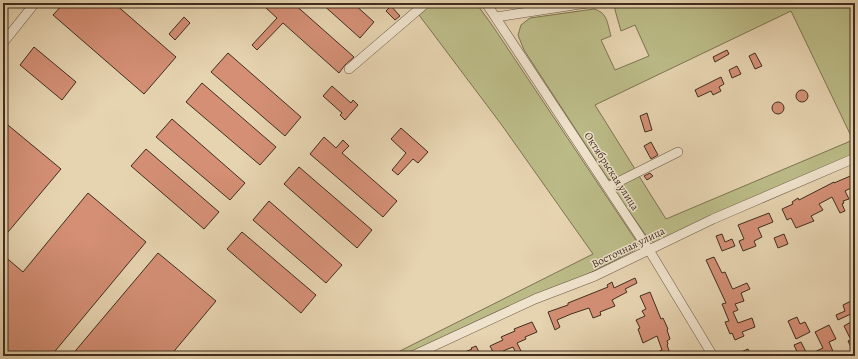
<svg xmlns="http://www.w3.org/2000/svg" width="858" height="359" font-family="Alegreya,serif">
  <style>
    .green { fill: #bbbb87; stroke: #7e7453 }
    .building { fill: #d48f75; stroke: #402e1f }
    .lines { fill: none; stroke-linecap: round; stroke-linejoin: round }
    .minor-casing { stroke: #6a5743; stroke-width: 10 }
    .minor { stroke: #efe2cc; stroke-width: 9 }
    .labels { text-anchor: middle; stroke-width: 3; stroke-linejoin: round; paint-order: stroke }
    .street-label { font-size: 11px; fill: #402e1f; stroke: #efe2cc }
  </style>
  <rect width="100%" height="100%" fill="#e6d3b0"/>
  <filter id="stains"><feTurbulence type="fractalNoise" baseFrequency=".005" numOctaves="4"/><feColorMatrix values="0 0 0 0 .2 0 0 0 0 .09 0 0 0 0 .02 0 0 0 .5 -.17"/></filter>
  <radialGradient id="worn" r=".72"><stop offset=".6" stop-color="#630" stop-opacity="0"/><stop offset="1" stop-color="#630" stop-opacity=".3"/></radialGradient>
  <g class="green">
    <path d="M433 3H476L492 25 637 242V246L635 250 592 272 405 356H390L593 254 501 124 419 15Z"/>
    <path d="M619 3H855V155L656 243 650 241 614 190 616 187 639 176 666 219 853 140 791 11 595 105 635 169 612 180 608 179 524 50 518 35 521 25 530 18 594 9C608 13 607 23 611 36L601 40 615 70 649 56 635 25 621 31 615 10V6Z"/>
  </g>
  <g class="building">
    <path d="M64 3H114L176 57 144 94 53 15Z"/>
    <path d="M271 3H293L354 57 345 65 339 73 283 23 257 50 252 45 277 18 266 8Z"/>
    <path d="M321 3H353L374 22 360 38Z"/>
    <path d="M391 6 400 16 395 20 386 11Z"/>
    <path d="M184 17 190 23 175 40 169 34Z"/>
    <path d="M34 47 76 82 62 100 20 65Z"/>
    <path d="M727 50 729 54 715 62 713 57Z"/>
    <path d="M228 53 301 117 285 136 211 72Z"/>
    <path d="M755 53 762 66 755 69 749 56Z"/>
    <path d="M737 66 741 74 732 78 729 70Z"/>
    <path d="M721 77 724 84 719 87 721 91 713 95 711 91 698 97 695 90Z"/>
    <path d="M202 83 276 147 260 165 186 102Z"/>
    <path d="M332 86 351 103 353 100 358 105 345 120 340 115 342 113 323 96Z"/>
    <circle cx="802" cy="96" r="6"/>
    <circle cx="778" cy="108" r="6"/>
    <path d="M647 113 652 130 645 132 640 116Z"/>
    <path d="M172 119 245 183 230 200 156 137Z"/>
    <path d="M3 121 61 169 3 238Z"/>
    <path d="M401 128 428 152 418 163 413 159 398 175 392 170 406 153 391 139Z"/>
    <path d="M324 137 336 148 343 140 349 146 342 153 397 201 383 217 310 154Z"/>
    <path d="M651 142 658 155 651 159 644 146Z"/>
    <path d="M146 149 219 212 204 229 131 166Z"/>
    <path d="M299 167 372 230 357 248 284 184Z"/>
    <path d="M650 173 653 176 647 180 644 176Z"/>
    <path d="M855 174V186L845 191 849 199 843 201 844 203 842 204 845 211 840 213 832 197 819 204 823 210 811 216 814 221 796 228 791 218 787 220 782 209 793 204 792 202 798 198 799 200 834 182V183Z"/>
    <path d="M88 193 146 242 51 356H3V255L23 272Z"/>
    <path d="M269 201 342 265 326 283 253 220Z"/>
    <path d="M769 213 773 222 758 228 762 237 754 241 756 246 743 251 739 241 744 239 738 225Z"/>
    <path d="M242 232 316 295 301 313 227 249Z"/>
    <path d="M722 234 725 242 732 239 735 246 722 251 716 236Z"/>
    <path d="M784 234 788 244 778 248 774 238Z"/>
    <path d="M158 253 216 301 170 356H71Z"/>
    <path d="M714 257 722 273 725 272 732 288 733 289 747 283 750 289 741 293 744 301 735 304 738 310 733 312 738 323 752 318 755 327 742 332 744 336 735 340 732 333 730 334 725 322 729 321 722 304 726 303 706 260Z"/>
    <path d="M635 278 637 283 625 289 627 292 612 300 615 306 600 312 601 315 593 318 589 308 571 314 557 320 560 327 555 330 548 312 568 305V303L608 287 607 285 612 282 614 288Z"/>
    <path d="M650 292 661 319 663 318 668 329 667 330 670 339 667 341 668 344 667 345 671 356H649L662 350 657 336 643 343 638 329 640 328 636 320 645 316 642 311 646 309 640 296Z"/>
    <path d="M855 299V312L838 320 836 315 845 311 843 305Z"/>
    <path d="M797 317 800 324 805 322 810 332 796 339 788 321Z"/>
    <path d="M532 322 537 332 525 337 526 339 517 343 521 351 516 353 513 347 503 351 505 356H495L490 346 503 340 501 337 515 331 514 329Z"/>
    <path d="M851 322 855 330V335L850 338 844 326Z"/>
    <path d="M829 325 836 339 829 342 835 356H806L823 348 815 332Z"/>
    <path d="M855 338V355L848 341Z"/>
    <path d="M801 342 806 352 799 356 794 345Z"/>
    <path d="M476 346 481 356H455L472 349 471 348Z"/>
    <path d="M748 349 751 356H732Z"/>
  </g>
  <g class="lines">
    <g class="minor-casing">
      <g id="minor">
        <path d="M486 3 649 250 713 356"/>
        <path d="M496 17 587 3"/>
        <path d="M3 43 35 3"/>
        <path d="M349 69 426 3"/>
        <path d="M608 187 678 152"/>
        <path d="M412 356 535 299 595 276 713 219 855 158"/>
      </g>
    </g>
    <use href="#minor" class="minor"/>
  </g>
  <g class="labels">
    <g class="street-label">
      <text transform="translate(612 171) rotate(57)" y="4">Октябрьская улица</text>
      <text transform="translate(628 247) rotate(-26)" y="4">Восточная улица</text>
    </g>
  </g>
  <rect width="858" height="359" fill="none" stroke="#e6d3b0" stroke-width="16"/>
  <rect x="4" y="4" width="850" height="351" fill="none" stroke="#402e1f" stroke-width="2"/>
  <rect x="8" y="8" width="842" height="343" fill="none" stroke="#402e1f"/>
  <rect width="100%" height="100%" filter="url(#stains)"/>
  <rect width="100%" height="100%" fill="url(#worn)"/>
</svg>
